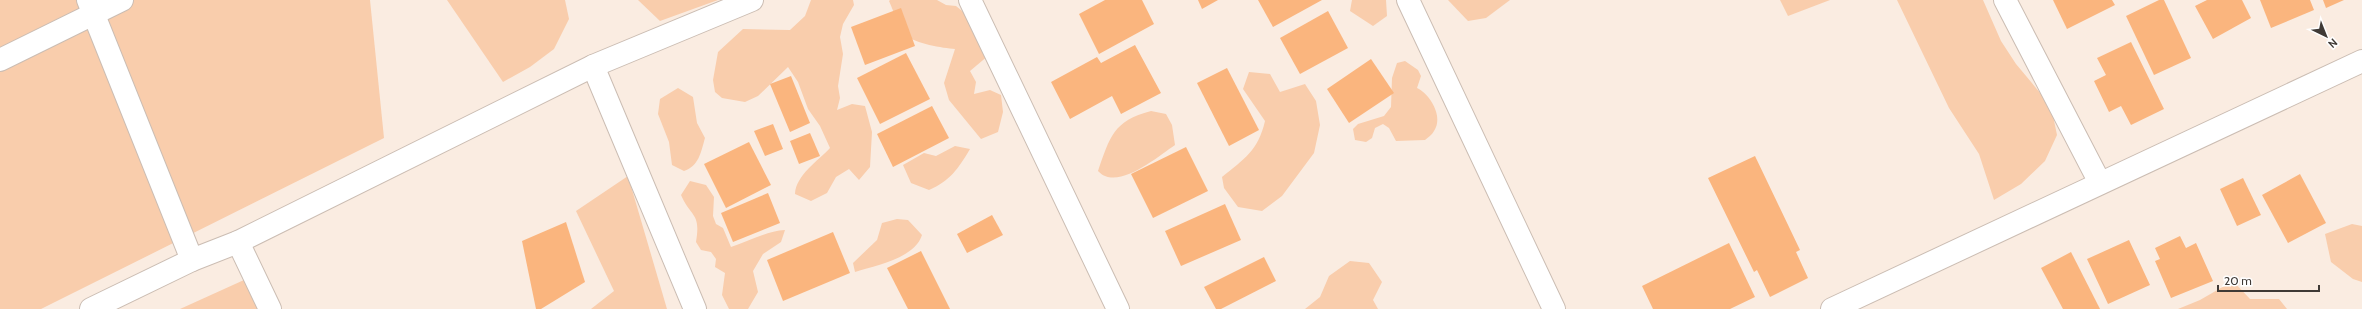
<svg xmlns="http://www.w3.org/2000/svg" width="2362" height="309" font-family="Cabin,sans-serif">
  <style>
    .green { fill: #f9cdac }
    .building { fill: #fab57e }
    .lines { fill: none; stroke-linecap: round; stroke-linejoin: round }
    .minor-casing { stroke: #cbbdb3; stroke-width: 24 }
    .minor { stroke: #fff; stroke-width: 22 }
  </style>
  <rect width="100%" height="100%" fill="#faece1"/>
  <g class="green">
    <path d="M0 0H370L384 138 41 309H0Z"/>
    <path d="M447 0H565L569 19 554 49 530 67 503 82Z"/>
    <path d="M638 0H718L660 21Z"/>
    <path d="M811 0H853L854 5 843 24 840 37 843 54 838 86 840 98 837 110 852 104 865 106 872 132 870 167 859 180 849 169 836 177 827 193 811 201 795 194C796 175 818 161 830 148L820 126 808 109 798 82 788 67 758 96 745 102 722 98 715 92 713 80 718 52 743 29 790 30 805 16Z"/>
    <path d="M890 0H937L946 5 956 6 967 15 990 17 989 55 970 71 976 82 974 94 990 90 1001 95 1003 112 998 132 981 139 949 100 944 83 955 49C943 48 915 44 906 35 898 27 894 12 889 1Z"/>
    <path d="M1352 0H1386L1387 16 1373 26 1350 11Z"/>
    <path d="M1448 0H1510L1486 18 1468 21Z"/>
    <path d="M1780 0H1830L1788 16Z"/>
    <path d="M1897 0H1983L2001 41 2016 64 2051 106 2057 135 2045 161 2021 184 1994 200 1979 154 1949 108Z"/>
    <path d="M1405 61 1418 70 1421 76 1417 88C1430 94 1444 117 1434 131 1432 135 1428 137 1425 140L1396 141 1389 128 1383 124 1375 128 1372 138 1366 142 1355 140 1353 129 1358 124 1384 116 1391 107 1392 78 1397 63Z"/>
    <path d="M1249 72 1270 74 1280 92 1305 84 1316 101 1320 125 1314 153 1282 196 1262 211 1238 207 1224 188 1222 177C1244 159 1258 151 1265 121L1243 89Z"/>
    <path d="M678 88 693 97 697 123 705 138C701 152 699 166 684 171L672 165 669 142 658 114 660 99Z"/>
    <path d="M1151 111 1166 114 1172 125 1175 145C1157 157 1117 192 1098 171 1110 137 1113 121 1151 111Z"/>
    <path d="M955 146 970 149C958 169 950 181 929 190L911 183 903 165 924 153 936 156Z"/>
    <path d="M628 176 667 309H591L614 291 576 211Z"/>
    <path d="M690 181 706 185 714 197 713 216 716 224 723 228 731 247C749 241 767 231 785 230L781 242 763 254 753 271 758 292 748 309H729L722 295 725 273 715 267 716 259 711 252 701 250 696 242C701 212 691 218 681 195Z"/>
    <path d="M897 219 908 220 922 235C915 258 877 265 855 272L853 263 877 240 882 223Z"/>
    <path d="M2352 224 2362 226V282L2353 279 2331 262 2325 234Z"/>
    <path d="M1350 261 1369 263 1382 282 1373 300 1378 309H1305L1320 297 1329 276Z"/>
    <path d="M255 275 269 309H180Z"/>
    <path d="M2233 281 2250 299H2279L2287 309H2178L2200 300Z"/>
  </g>
  <g class="building">
    <path d="M1105 0H1142L1154 24 1099 54 1079 14Z"/>
    <path d="M1198 0H1218L1202 9Z"/>
    <path d="M1258 0H1322L1273 27Z"/>
    <path d="M2053 0H2112L2115 5 2067 29Z"/>
    <path d="M2159 0H2164L2191 58 2154 75 2126 16Z"/>
    <path d="M2207 0H2242L2251 18 2213 39 2195 6Z"/>
    <path d="M2260 0H2310L2314 10 2271 28Z"/>
    <path d="M2323 0H2344L2326 8Z"/>
    <path d="M901 8 915 46 865 65 851 27Z"/>
    <path d="M1328 11 1348 48 1300 74 1280 38Z"/>
    <path d="M2131 42 2164 109 2131 125 2121 106 2109 112 2094 81 2106 75 2097 58Z"/>
    <path d="M1135 45 1161 93 1121 114 1112 96 1070 119 1051 82 1097 57 1101 63Z"/>
    <path d="M906 53 930 99 880 124 857 78Z"/>
    <path d="M1371 59 1394 93 1349 123 1327 89Z"/>
    <path d="M1227 68 1259 130 1229 146 1197 83Z"/>
    <path d="M791 76 810 123 790 132 770 84Z"/>
    <path d="M932 106 949 138 893 167 877 134Z"/>
    <path d="M773 124 783 149 765 156 754 131Z"/>
    <path d="M810 133 820 156 799 164 790 141Z"/>
    <path d="M749 142 771 185 726 208 704 164Z"/>
    <path d="M1186 147 1208 191 1153 218 1131 174Z"/>
    <path d="M1755 156 1800 250 1796 252 1808 278 1770 297 1757 270 1754 272 1708 178Z"/>
    <path d="M2300 174 2326 223 2288 243 2262 195Z"/>
    <path d="M2243 178 2261 215 2237 226 2220 189Z"/>
    <path d="M768 193 780 223 733 242 721 213Z"/>
    <path d="M1225 204 1241 240 1181 266 1165 231Z"/>
    <path d="M992 215 1003 235 967 253 957 234Z"/>
    <path d="M566 222 585 282 541 309H536L522 241Z"/>
    <path d="M833 232 850 273 783 301 767 260Z"/>
    <path d="M2180 236 2186 248 2196 243 2213 281 2171 298 2155 261 2160 259 2155 248Z"/>
    <path d="M2129 240 2150 285 2108 304 2087 259Z"/>
    <path d="M1729 243 1755 297 1730 309H1653L1642 286Z"/>
    <path d="M921 251 950 309H908L887 268Z"/>
    <path d="M2071 252 2100 309H2063L2041 268Z"/>
    <path d="M1264 257 1276 281 1221 309H1216L1204 287Z"/>
  </g>
  <g class="lines">
    <g class="minor-casing">
      <g id="minor">
        <path d="M88 0 192 260"/>
        <path d="M970 0 1118 309"/>
        <path d="M1408 0 1554 309"/>
        <path d="M2005 0 2100 183"/>
        <path d="M0 60 122 0"/>
        <path d="M593 66 695 309"/>
        <path d="M238 242 270 309"/>
        <path d="M91 309 192 260 238 242 593 66 752 0"/>
        <path d="M1832 309 2362 61"/>
      </g>
    </g>
    <use href="#minor" class="minor"/>
  </g>
  <g transform="translate(2326 36) rotate(137)" stroke="#ffffff" stroke-width="3" paint-order="stroke">
  <path d="M0-3L7 15L0 10L-7 15Z" fill="#3f3a36"/>
  <text y="-6" font-size="11" font-weight="bold" text-anchor="middle" fill="#3f3a36">N</text>
  </g>
  <path d="M2218 285v6h101v-6" fill="none" stroke="#3f3a36" stroke-width="2"/>
  <text x="2224" y="285" font-size="12" fill="#3f3a36" stroke="#ffffff" stroke-width="3" paint-order="stroke">20 m</text>
</svg>
